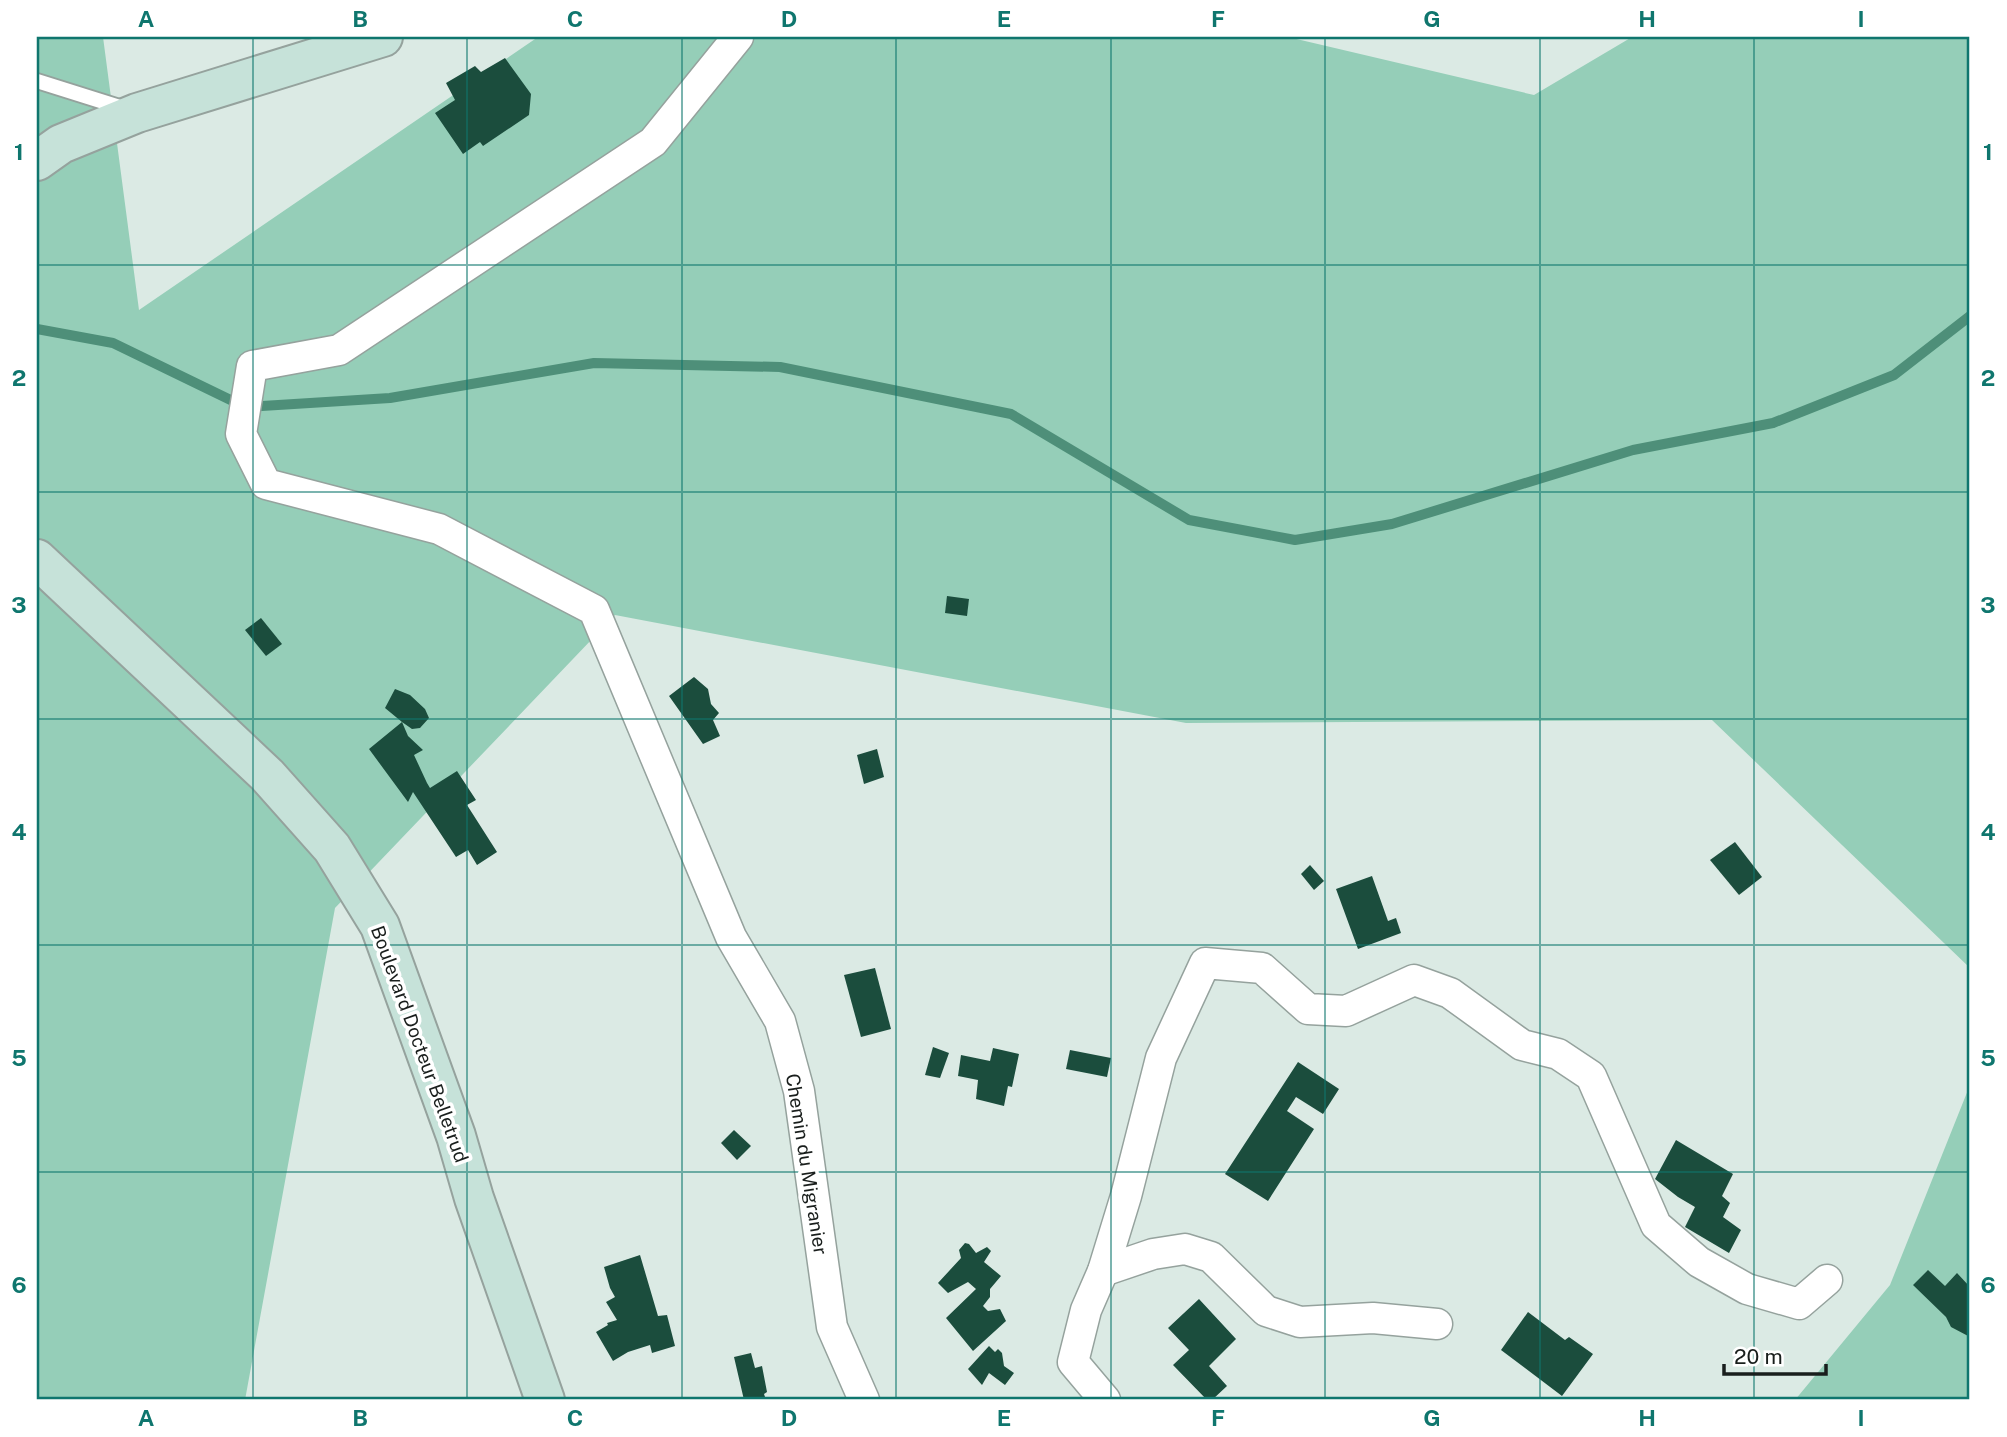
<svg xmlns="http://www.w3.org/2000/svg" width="2007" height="1437" font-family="'Public Sans',sans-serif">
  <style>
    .green { fill: #95ceb8 }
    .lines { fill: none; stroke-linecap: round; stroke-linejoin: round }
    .stream { stroke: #4e8f79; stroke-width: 10 }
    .building { fill: #1b4d3d }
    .service-casing { stroke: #95a29d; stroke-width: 18 }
    .minor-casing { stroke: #95a29d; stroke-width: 33 }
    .secondary-casing { stroke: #95a29d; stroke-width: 42 }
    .service { stroke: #fff; stroke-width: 14 }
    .minor { stroke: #fff; stroke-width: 30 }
    .secondary { stroke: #c6e2d9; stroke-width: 38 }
    .grid { fill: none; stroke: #0f766e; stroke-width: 2; stroke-opacity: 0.55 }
    .labels { text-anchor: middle; stroke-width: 7; stroke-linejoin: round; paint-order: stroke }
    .street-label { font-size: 19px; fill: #191e1c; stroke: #fff }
    .neatline { fill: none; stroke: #0f766e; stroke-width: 2.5 }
    .grid-label { font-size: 23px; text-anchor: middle; font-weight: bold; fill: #0f766e }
  </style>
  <rect width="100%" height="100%" fill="#dbeae4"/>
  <g class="green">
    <path d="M37 37H103L139 310 538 37H1288L1534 95 1632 37H1970V968L1712 720 1186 723 615 615 335 908 245 1400H37Z"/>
    <path d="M1970 1085V1400H1795L1890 1285Z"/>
  </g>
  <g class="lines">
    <path class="stream" d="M37 329 113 343 245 407 390 398 594 363 780 367 1011 414 1189 520 1295 540 1392 524 1633 450 1773 423 1894 375 1970 316"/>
  </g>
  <g class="building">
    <path d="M505 58 531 94 529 115 483 146 480 142 463 154 435 113 455 100 446 83 475 66 481 72Z"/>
    <path d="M947 596 969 599 967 616 945 613Z"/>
    <path d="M261 618 282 644 266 656 245 630Z"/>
    <path d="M694 677 708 689 711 704 719 713 713 720 720 736 703 744 669 696Z"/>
    <path d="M395 689 410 695 425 709 429 718 420 728 412 729 402 722 408 736 423 750 414 755 427 783 430 788 457 771 476 800 467 805 497 852 477 865 468 850 456 857 413 792 408 802 369 749 402 722 385 708Z"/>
    <path d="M877 749 884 777 864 784 857 755Z"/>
    <path d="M1735 842 1762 877 1739 895 1710 860Z"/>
    <path d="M1310 865 1324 881 1314 890 1301 874Z"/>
    <path d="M1372 876 1388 921 1396 918 1401 933 1358 949 1336 889Z"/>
    <path d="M875 968 891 1029 861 1037 844 975Z"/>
    <path d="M933 1047 949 1053 940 1078 925 1075Z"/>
    <path d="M993 1048 1019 1054 1012 1087 1008 1086 1004 1106 976 1099 978 1080 958 1076 961 1055 990 1061Z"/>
    <path d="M1070 1050 1111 1058 1107 1077 1066 1069Z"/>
    <path d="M1298 1062 1339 1089 1323 1114 1296 1097 1287 1111 1314 1129 1268 1201 1225 1174Z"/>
    <path d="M734 1130 751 1146 737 1160 721 1143Z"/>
    <path d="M1676 1140 1733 1174 1722 1196 1730 1203 1723 1217 1741 1230 1729 1253 1685 1227 1695 1207 1678 1197 1655 1179Z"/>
    <path d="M965 1243 969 1244 976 1253 987 1247 991 1251 984 1262 1001 1276 990 1289V1297L983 1306 988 1311 1000 1309 1006 1321 973 1351 946 1318 976 1289 968 1282 948 1293 938 1283 961 1258 959 1250Z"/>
    <path d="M640 1255 658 1316 667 1315 675 1346 652 1353 650 1345 628 1352 613 1361 596 1332 608 1325 607 1323 617 1320 606 1302 615 1297 610 1288 604 1267Z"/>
    <path d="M1928 1270 1945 1286 1957 1273 1970 1287V1337L1951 1327 1946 1317 1913 1285Z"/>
    <path d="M1199 1299 1236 1339 1209 1366 1227 1386 1212 1400H1207L1173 1365 1189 1350 1168 1328Z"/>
    <path d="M1528 1312 1565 1340 1569 1337 1593 1354 1562 1396 1501 1350Z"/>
    <path d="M989 1346 995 1352 998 1349 1002 1353 1004 1366 1014 1373 1005 1385 989 1373 982 1385 968 1369Z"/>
    <path d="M751 1353 755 1368 762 1366 767 1392 764 1394 766 1400H744L734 1357Z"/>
  </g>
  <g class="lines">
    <g class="service-casing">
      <path id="service" d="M37 81 126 109"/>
    </g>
    <g class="minor-casing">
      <g id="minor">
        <path d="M738 37 653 142 339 350 252 366 241 434 266 484 439 529 594 610 731 937 780 1021 799 1091 832 1327 864 1400"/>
        <path d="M1103 1271 1153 1254 1185 1249 1211 1257 1266 1311 1300 1322 1373 1318 1437 1324"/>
        <path d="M1105 1400 1073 1362 1086 1310 1103 1271 1126 1196 1161 1058 1205 963 1262 968 1308 1009 1346 1011 1414 980 1450 993 1522 1045 1558 1054 1591 1076 1656 1225 1699 1262 1747 1289 1799 1304 1827 1280"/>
      </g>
    </g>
    <g class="secondary-casing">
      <g id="secondary">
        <path d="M37 161 61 144 137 113 383 37"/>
        <path d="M37 559 267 775 332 848 380 926 456 1136 474 1198 545 1400"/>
      </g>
    </g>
    <use href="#service" class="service"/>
    <use href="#minor" class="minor"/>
    <use href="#secondary" class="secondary"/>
  </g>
  <path class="grid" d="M253 37V1400M467 37V1400M682 37V1400M896 37V1400M1111 37V1400M1325 37V1400M1540 37V1400M1754 37V1400M37 265H1970M37 492H1970M37 719H1970M37 945H1970M37 1172H1970"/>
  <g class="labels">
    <g class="street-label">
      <text transform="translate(420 1044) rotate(70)" y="7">Boulevard Docteur Belletrud</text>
      <text transform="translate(807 1164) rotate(81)" y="7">Chemin du Migranier</text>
    </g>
  </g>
  <rect width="2007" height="1437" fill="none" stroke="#ffffff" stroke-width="77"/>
  <path d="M1724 1364v10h102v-10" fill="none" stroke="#191e1c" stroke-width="3.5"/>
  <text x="1734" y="1364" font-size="21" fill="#191e1c" stroke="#ffffff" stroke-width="5" paint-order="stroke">20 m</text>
  <rect x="38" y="38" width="1930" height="1360" class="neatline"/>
  <g class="grid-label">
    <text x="146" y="27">A</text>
    <text x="360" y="27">B</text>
    <text x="575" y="27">C</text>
    <text x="789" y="27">D</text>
    <text x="1004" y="27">E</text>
    <text x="1218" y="27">F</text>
    <text x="1432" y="27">G</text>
    <text x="1647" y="27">H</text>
    <text x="1861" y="27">I</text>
    <text x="19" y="160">1</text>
    <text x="1988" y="160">1</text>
    <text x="19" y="386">2</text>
    <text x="1988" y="386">2</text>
    <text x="19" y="613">3</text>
    <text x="1988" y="613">3</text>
    <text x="19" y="840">4</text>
    <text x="1988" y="840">4</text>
    <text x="19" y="1066">5</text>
    <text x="1988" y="1066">5</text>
    <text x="19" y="1293">6</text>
    <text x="1988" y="1293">6</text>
    <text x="146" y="1426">A</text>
    <text x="360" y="1426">B</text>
    <text x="575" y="1426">C</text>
    <text x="789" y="1426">D</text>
    <text x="1004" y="1426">E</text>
    <text x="1218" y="1426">F</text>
    <text x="1432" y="1426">G</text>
    <text x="1647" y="1426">H</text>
    <text x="1861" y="1426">I</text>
  </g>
</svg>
